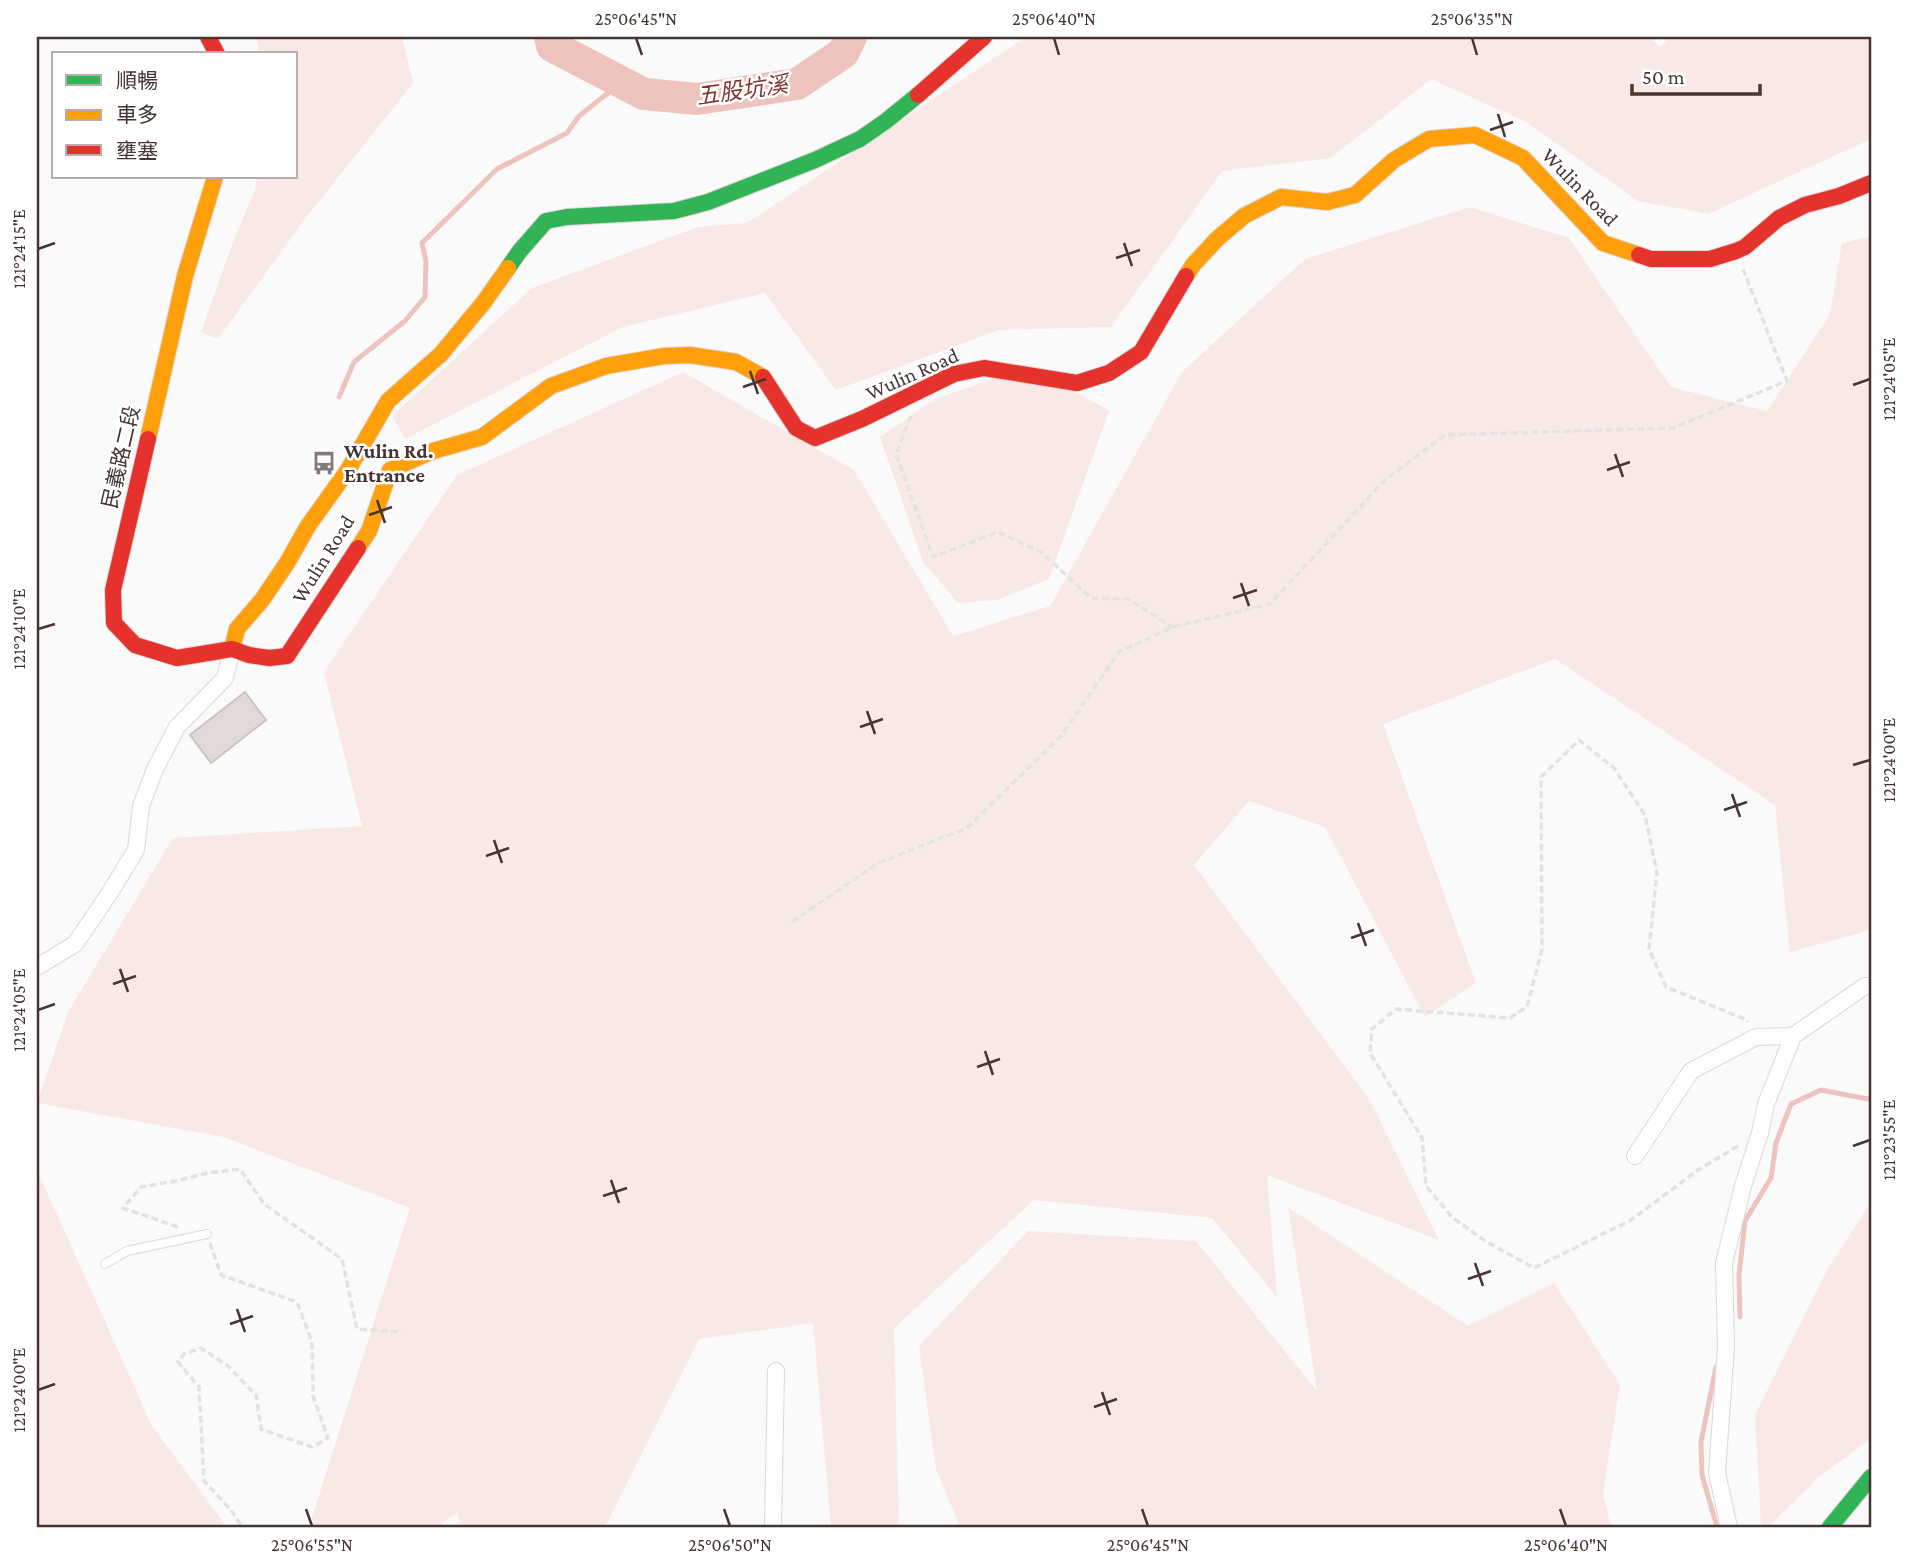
<svg xmlns="http://www.w3.org/2000/svg" width="1908" height="1564" font-family="'Crimson Pro','Noto Sans TC',serif">
  <style>
    .green { fill: #f9e9e6 }
    .lines { fill: none; stroke-linecap: round; stroke-linejoin: round }
    .stream { stroke: #efc3bd; stroke-width: 5 }
    .river { stroke: #efc3bd; stroke-width: 32 }
    .building { fill: #e1d9d8; stroke: #cbc4c2; stroke-width: 2 }
    .lane-casing { stroke: #dfd6d5; stroke-width: 10 }
    .street-casing { stroke: #dfd6d5; stroke-width: 18 }
    .fast-casing { stroke: #dfd6d5; stroke-width: 18 }
    .slow-casing { stroke: #dfd6d5; stroke-width: 18 }
    .jam-casing { stroke: #dfd6d5; stroke-width: 18 }
    .path { stroke: #e2e2e2; stroke-width: 3.5; stroke-dasharray: 7 3.5; stroke-linecap: butt }
    .lane { stroke: #fefefe; stroke-width: 8 }
    .street { stroke: #fefefe; stroke-width: 16 }
    .fast { stroke: #30b455; stroke-width: 16 }
    .slow { stroke: #ff9f0a; stroke-width: 16 }
    .jam { stroke: #e5322d; stroke-width: 16 }
    .ticks { fill: none; stroke: #463533; stroke-width: 2.5 }
    .labels { text-anchor: middle; stroke-width: 5; stroke-linejoin: round; paint-order: stroke }
    .street-label { font-size: 21px; fill: #463533; stroke: #fff }
    .poi-label { font-size: 21px; font-weight: bold; fill: #463533; stroke: #fff; text-anchor: start }
    .water-label { font-size: 23px; font-style: italic; fill: #81362f; stroke: #fff }
    .neatline { fill: none; stroke: #463533; stroke-width: 2.5 }
    .ticks-label { font-size: 18px; text-anchor: middle; fill: #463533 }
  </style>
  <rect width="100%" height="100%" fill="#fafafa"/>
  <g class="green">
    <path d="M256 37H402L413 83 305 219 218 339 201 332 234 239 255 190 257 177H296V54H260Z"/>
    <path d="M1026 37H1648L1660 47 1669 37H1871V139L1708 214 1638 201 1526 122 1431 79 1331 158 1222 171 1111 327 999 330 836 390 765 293 623 327 405 439 392 416 532 288 698 227 747 223Z"/>
    <path d="M1470 207 1569 238 1671 387 1767 411 1830 314 1842 243 1871 236V930L1790 952 1775 805 1555 659 1383 724 1476 983 1425 1017 1325 827 1249 801 1194 865 1370 1100 1439 1240 1267 1175 1277 1297 1212 1218 1034 1200 894 1328 899 1527H831L813 1323 699 1339 605 1527H461L457 1513 436 1527H309L410 1208 223 1137 37 1103 68 1012 173 838 362 826 324 672 457 475 683 372 854 470 953 636 1050 606 1182 372 1305 259Z"/>
    <path d="M1010 373 1067 387 1109 411 1049 579 997 600 958 603 923 562 880 437 935 399Z"/>
    <path d="M37 1170 152 1426 227 1527H37Z"/>
    <path d="M1871 1202V1439L1820 1476 1768 1527H1761L1755 1415 1827 1270Z"/>
    <path d="M1288 1207 1468 1326 1554 1283 1620 1384 1603 1494 1611 1527H960L936 1469 919 1346 1028 1231 1196 1241 1317 1391Z"/>
  </g>
  <g class="lines">
    <g class="stream">
      <path d="M339 397 354 362 405 321 425 297 426 261 422 243 497 169 567 133 579 116 622 82"/>
      <path d="M1740 1317 1739 1275 1745 1221 1771 1178 1776 1143 1791 1104 1821 1090 1868 1099 1871 1097"/>
      <path d="M1716 1367 1701 1442 1702 1475 1717 1527"/>
    </g>
    <path class="river" d="M550 37 552 46 644 94 697 99 797 84 843 53 851 37"/>
  </g>
  <path class="building" d="M245 692 266 720 211 763 190 735Z"/>
  <g class="lines">
    <g class="lane-casing">
      <path id="lane" d="M105 1264 127 1251 207 1234"/>
    </g>
    <g class="street-casing">
      <g id="street">
        <path d="M37 967 75 944 109 894 136 850 141 806 155 769 177 727 225 678 232 649"/>
        <path d="M1635 1156 1691 1071 1756 1037 1793 1036"/>
        <path d="M773 1527 776 1371"/>
        <path d="M1729 1527 1717 1473 1726 1346 1724 1263 1743 1186 1760 1133 1766 1104 1793 1036 1865 986H1871"/>
      </g>
    </g>
    <g class="fast-casing">
      <g id="fast">
        <path d="M508 268 519 252 546 221 567 217 674 211 708 202 815 160 860 139 886 121 918 95"/>
        <path d="M1830 1527 1871 1477"/>
      </g>
    </g>
    <g class="slow-casing">
      <g id="slow">
        <path d="M1186 276 1193 265 1217 239 1244 216 1281 197 1327 202 1355 195 1394 160 1429 139 1475 135 1523 158 1603 243 1639 255"/>
        <path d="M148 439 185 276 215 177"/>
        <path d="M358 548 369 531 390 470 433 451 482 437 551 386 606 366 664 356 690 355 736 362 763 377"/>
        <path d="M232 649 237 629 262 600 287 563 308 526 348 470 388 401 441 354 484 302 508 268"/>
      </g>
    </g>
    <g class="jam-casing">
      <g id="jam">
        <path d="M208 37 217 54"/>
        <path d="M918 95 984 37"/>
        <path d="M1639 255 1651 259H1710L1736 251 1745 247 1779 218 1805 205 1839 196 1871 183"/>
        <path d="M763 377 796 428 815 438 862 419 954 374 984 368 1077 383 1109 373 1141 352 1186 276"/>
        <path d="M148 439 113 590 114 623 135 645 177 658 232 649 249 655 269 658 287 656 358 548"/>
      </g>
    </g>
    <g class="path">
      <path d="M911 416 896 454 933 557 998 532 1041 552 1091 598 1128 599 1173 627"/>
      <path d="M792 922 878 863 967 828 1061 736 1119 652 1173 627 1270 604 1385 480 1445 435 1673 428 1787 381 1743 269"/>
      <path d="M1738 1146 1698 1170 1631 1220 1534 1268 1485 1241 1452 1217 1426 1186 1422 1138 1370 1053 1372 1029 1396 1009 1510 1018 1527 1007 1542 949 1541 777 1579 740 1614 768 1645 815 1657 873 1649 949 1666 987 1747 1020 1748 1022"/>
      <path d="M178 1227 123 1208 141 1187 176 1181 207 1173 240 1169 264 1204 342 1259 357 1329 402 1332"/>
      <path d="M210 1243 221 1275 297 1302 312 1342 313 1396 328 1438 312 1447 261 1429 256 1395 228 1366 201 1348 184 1354 178 1362 199 1387 204 1481 231 1510 242 1527"/>
    </g>
    <use href="#lane" class="lane"/>
    <use href="#street" class="street"/>
    <use href="#fast" class="fast"/>
    <use href="#slow" class="slow"/>
    <use href="#jam" class="jam"/>
  </g>
  <path class="ticks" d="M636 38 642 55M1054 38 1059 55M1472 38 1477 55M1498 114 1505 137M1490 130 1513 122M1124 243 1132 266M38 249 55 243M1116 258 1140 250M750 371 758 394M1853 385 1870 379M743 387 766 379M1615 454 1623 477M1607 470 1630 462M377 500 385 523M369 515 392 507M1241 583 1249 606M1233 598 1257 590M38 629 55 624M867 711 875 734M860 727 883 719M1853 765 1870 760M1732 794 1740 817M1724 810 1747 802M494 840 502 863M486 856 509 848M1358 923 1366 946M1351 938 1374 930M120 969 128 992M113 984 136 976M38 1010 55 1004M985 1051 993 1075M977 1067 1000 1059M1853 1146 1870 1140M611 1180 619 1203M603 1196 627 1188M1475 1263 1483 1286M1468 1279 1491 1271M237 1309 245 1332M230 1324 253 1316M38 1390 55 1384M1102 1392 1110 1415M1094 1407 1117 1399M306 1509 312 1526M724 1509 730 1526M1142 1509 1148 1526M1560 1509 1566 1526"/>
  <defs>
    <g id="bus-bare" transform="scale(1.89)"><path d="M-5-6H5V4H4V6H2V4H-2V6H-4V4H-5ZM-3.5-4V0h7V-4ZM-3.5 1.2v1.5H-2V1.2ZM2 1.2v1.5H3.5V1.2Z" fill="#857a79" stroke="#fff" stroke-width="2.5" paint-order="stroke"/></g>
  </defs>
  <g fill-rule="evenodd">
    <use href="#bus-bare" x="324" y="463"/>
  </g>
  <g class="labels">
    <g class="street-label">
      <text transform="translate(1580 187) rotate(46)" y="7">Wulin Road</text>
      <text transform="translate(912 374) rotate(-24)" y="7">Wulin Road</text>
      <text transform="translate(121 457) rotate(-77)" y="7">民義路二段</text>
      <text transform="translate(323 559) rotate(-58)" y="7">Wulin Road</text>
    </g>
    <g class="poi-label">
      <text x="344" y="458">Wulin Rd.<tspan x="344" dy="24">Entrance</tspan></text>
    </g>
    <g class="water-label">
      <text transform="translate(742 90) rotate(-8)" y="8">五股坑溪</text>
    </g>
  </g>
  <rect width="1908" height="1564" fill="none" stroke="#ffffff" stroke-width="77"/>
  <rect x="52" y="52" width="245" height="126" fill="#ffffff" stroke="#b5aead" stroke-width="2"/>
  <rect x="66" y="75" width="35" height="10" fill="#30b455" stroke="#b5aead" stroke-width="2"/>
  <text x="116" y="88" font-size="21" fill="#463533">順暢</text>
  <rect x="66" y="110" width="35" height="10" fill="#ff9f0a" stroke="#b5aead" stroke-width="2"/>
  <text x="116" y="122" font-size="21" fill="#463533">車多</text>
  <rect x="66" y="145" width="35" height="10" fill="#e5322d" stroke="#b5aead" stroke-width="2"/>
  <text x="116" y="158" font-size="21" fill="#463533">壅塞</text>
  <path d="M1632 84v10h128v-10" fill="none" stroke="#463533" stroke-width="3.5"/>
  <text x="1642" y="84" font-size="21" fill="#463533" stroke="#ffffff" stroke-width="5" paint-order="stroke">50 m</text>
  <rect x="38" y="38" width="1832" height="1488" class="neatline"/>
  <g class="ticks-label">
    <text x="636" y="25">25°06'45"N</text>
    <text x="1054" y="25">25°06'40"N</text>
    <text x="1472" y="25">25°06'35"N</text>
    <text transform="translate(19 249) rotate(-90)" y="6">121°24'15"E</text>
    <text transform="translate(1889 379) rotate(-90)" y="6">121°24'05"E</text>
    <text transform="translate(19 629) rotate(-90)" y="6">121°24'10"E</text>
    <text transform="translate(1889 760) rotate(-90)" y="6">121°24'00"E</text>
    <text transform="translate(19 1010) rotate(-90)" y="6">121°24'05"E</text>
    <text transform="translate(1889 1140) rotate(-90)" y="6">121°23'55"E</text>
    <text transform="translate(19 1390) rotate(-90)" y="6">121°24'00"E</text>
    <text x="312" y="1551">25°06'55"N</text>
    <text x="730" y="1551">25°06'50"N</text>
    <text x="1148" y="1551">25°06'45"N</text>
    <text x="1566" y="1551">25°06'40"N</text>
  </g>
</svg>
